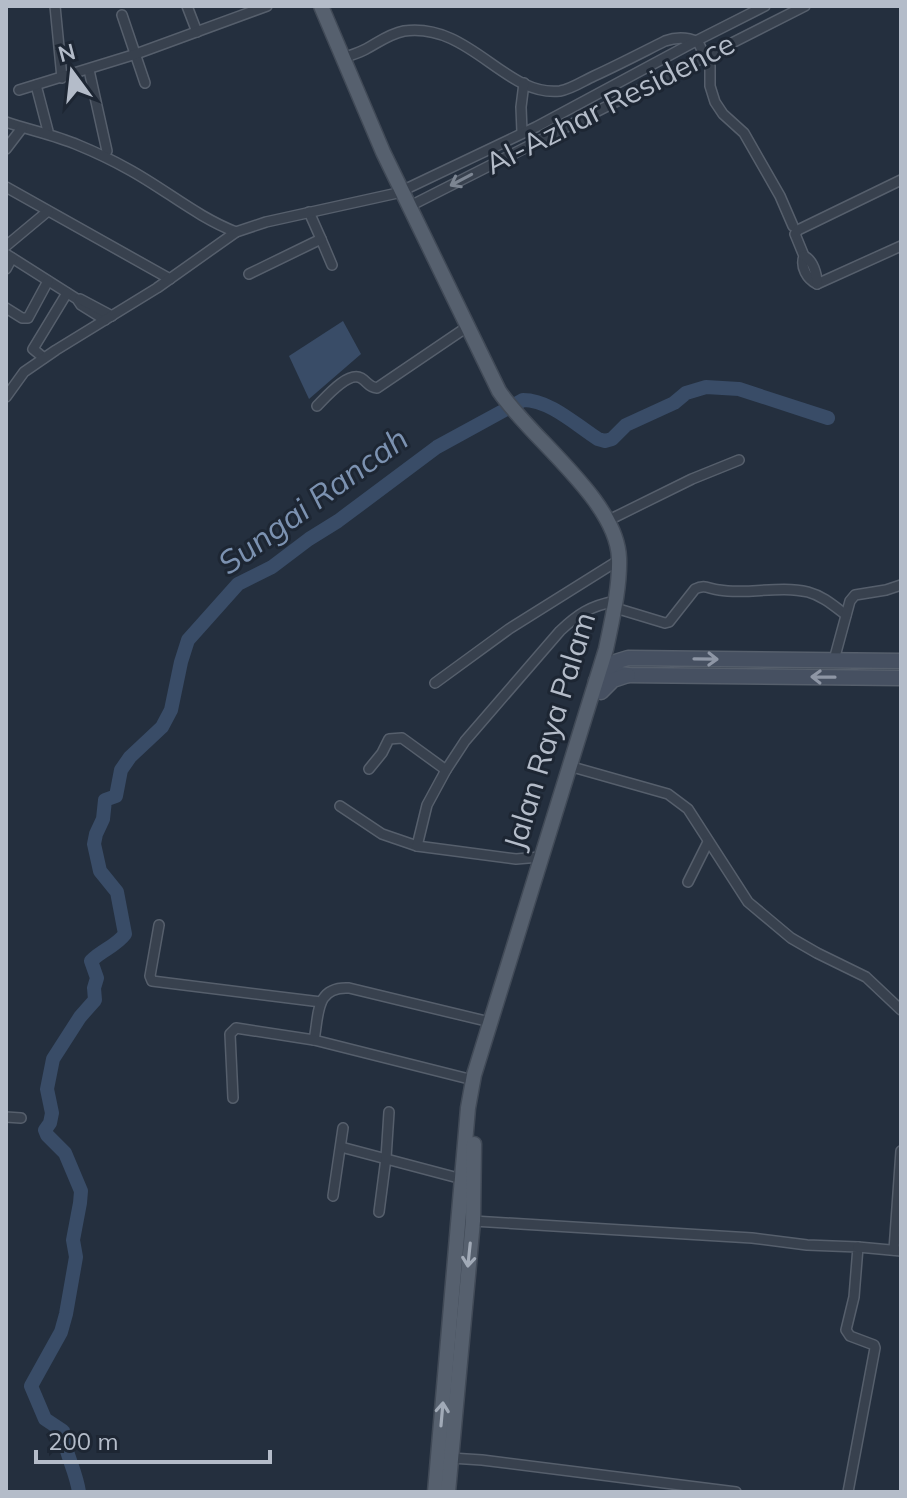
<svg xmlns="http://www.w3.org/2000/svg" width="907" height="1498" font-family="Mulish,sans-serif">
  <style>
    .water { fill: #394c67 }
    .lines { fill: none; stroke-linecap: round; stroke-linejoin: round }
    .river { stroke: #394c67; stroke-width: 14 }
    .street-casing { stroke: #565f6c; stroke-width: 12 }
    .secondary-casing { stroke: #565f6c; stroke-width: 17 }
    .primary-casing { stroke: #414a57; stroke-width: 17 }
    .street { stroke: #38414e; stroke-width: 9 }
    .secondary { stroke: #465061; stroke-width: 14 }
    .primary { stroke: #56606e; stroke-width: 14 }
    .oneway { stroke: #7c8592 }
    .oneway2 { stroke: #8e96a5 }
    .oneway3 { stroke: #a1aab7 }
    .labels { text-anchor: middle; stroke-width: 6; stroke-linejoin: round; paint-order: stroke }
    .street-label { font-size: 30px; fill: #b4bcc9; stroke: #1d2633 }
    .water-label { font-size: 32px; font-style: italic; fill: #7c92b1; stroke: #1d2633 }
  </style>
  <rect width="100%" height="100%" fill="#242f3e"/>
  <path class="water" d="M343 321 361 354 309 399 289 356Z"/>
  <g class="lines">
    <path class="river" d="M79 1492C76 1470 64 1452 63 1431L45 1419 31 1386 61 1332 66 1314 76 1257 73 1240 80 1203 81 1191 65 1153 47 1135 45 1130 50 1123 52 1113 47 1089 53 1059 80 1017 95 1000 94 988 97 978 91 961C103 949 115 947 125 934L117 892 100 871 94 844 96 834 103 819 105 800 116 796 121 770 130 757 162 727 171 710 181 662 188 640 238 584 272 567 309 539 338 521 437 447 523 400C550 400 576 425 598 439L605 441 612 439 626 425 674 403 686 393 706 387 739 389 828 418"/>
    <g class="street-casing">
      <g id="street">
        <path d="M55 6 62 78"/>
        <path d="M187 6 197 32"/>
        <path d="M122 15 145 83"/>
        <path d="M343 58C351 55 359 53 366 49 379 42 389 34 404 31 470 22 505 97 560 91 572 89 583 81 594 76 618 65 641 53 665 41 676 37 687 37 698 42L710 66V86L715 102 723 114 744 133 780 196 793 226"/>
        <path d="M89 70 107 151"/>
        <path d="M36 85 48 131"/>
        <path d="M19 90 136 54 267 6"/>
        <path d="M6 122C29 130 55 135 78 145 95 152 112 160 128 169 165 189 197 217 236 232"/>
        <path d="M522 132 521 107 524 83"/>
        <path d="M6 149 22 128"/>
        <path d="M901 180 798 230 795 234 804 256C800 267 807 279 817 284L901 246"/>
        <path d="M6 187 170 279"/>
        <path d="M408 188 536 127 696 41 765 6"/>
        <path d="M416 203 805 6"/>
        <path d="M321 239 332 265"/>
        <path d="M6 246 48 211"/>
        <path d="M6 254 77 299 81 305 105 320"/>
        <path d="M804 256C813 260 817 274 817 284"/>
        <path d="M6 269 12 258"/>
        <path d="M249 274 321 239 309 212"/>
        <path d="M80 299 112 316"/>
        <path d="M6 308 22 318H28L48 281"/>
        <path d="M44 358 33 349 67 293"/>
        <path d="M6 397 24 372 56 350 157 288 236 232 266 222 402 192"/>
        <path d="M317 406C326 397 348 371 361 378 368 382 368 387 377 388L467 327"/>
        <path d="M615 517 692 479 739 460"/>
        <path d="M622 610 665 623 669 622 695 589C705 584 709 589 719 590 748 595 779 585 808 592 823 596 834 606 846 615"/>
        <path d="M834 660 850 601 855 595 886 590 901 585"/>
        <path d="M435 683 509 629 619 560"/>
        <path d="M576 768 668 794 688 809 748 902 791 938 817 953 866 977 901 1010"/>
        <path d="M369 769 382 753 389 739 402 738 446 770"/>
        <path d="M340 806 382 834 417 846"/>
        <path d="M540 857 516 859 417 846 427 805 446 770 465 741 560 631C578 614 590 606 616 601"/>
        <path d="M688 882 708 842"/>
        <path d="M159 925 150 976 152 981 321 1002"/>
        <path d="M314 1040C319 1015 315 986 349 988L490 1022"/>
        <path d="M233 1098 230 1034 236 1028 314 1040 473 1080"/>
        <path d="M6 1117 21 1118"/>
        <path d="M341 1147 462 1179"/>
        <path d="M333 1196 343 1128"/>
        <path d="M379 1212 386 1158 389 1112"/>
        <path d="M473 1221 752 1238 807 1245 858 1247 854 1297 846 1330 850 1336 874 1345 875 1348 848 1492"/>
        <path d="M858 1247 901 1251"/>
        <path d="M894 1250 901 1151"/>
        <path d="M451 1458 482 1460 736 1492"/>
      </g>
    </g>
    <g class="secondary-casing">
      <g id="secondary">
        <path d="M609 667 620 674 628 675 901 678"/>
        <path d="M596 681 615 662 628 658 901 661"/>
        <path d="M601 692 613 680 628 675"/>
      </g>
    </g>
    <g class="primary-casing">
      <g id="primary">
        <path d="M321 6 383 152 499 391C530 438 617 500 619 558 620 588 612 620 606 649L474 1075 468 1108 435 1492"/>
        <path d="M448 1492 473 1221 474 1144"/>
      </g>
    </g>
    <use href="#street" class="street"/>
    <use href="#secondary" class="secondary"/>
    <use href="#primary" class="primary"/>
  </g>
  <defs><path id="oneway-shaft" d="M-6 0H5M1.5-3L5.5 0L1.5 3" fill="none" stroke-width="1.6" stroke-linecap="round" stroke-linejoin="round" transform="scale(2)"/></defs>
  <use class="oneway" href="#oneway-shaft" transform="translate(461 180) rotate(152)"/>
  <g class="oneway2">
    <use href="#oneway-shaft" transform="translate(706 659) rotate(1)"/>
    <use href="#oneway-shaft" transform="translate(823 677) rotate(-179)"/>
  </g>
  <g class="oneway3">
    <use href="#oneway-shaft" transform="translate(469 1255) rotate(96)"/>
    <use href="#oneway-shaft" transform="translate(442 1414) rotate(-85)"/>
  </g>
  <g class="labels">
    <g class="street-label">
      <text transform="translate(610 104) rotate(-27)" y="10">Al-Azhar Residence</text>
      <text transform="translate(550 731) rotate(-73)" y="10">Jalan Raya Palam</text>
    </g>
    <g class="water-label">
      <text transform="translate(313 501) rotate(-36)" y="11">Sungai Rancah</text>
    </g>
  </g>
  <rect width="907" height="1498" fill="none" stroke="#b4bcc9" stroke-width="16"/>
  <g transform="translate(72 72) rotate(345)" stroke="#1d2633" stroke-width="6" paint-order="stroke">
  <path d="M0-6L14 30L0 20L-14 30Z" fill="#b4bcc9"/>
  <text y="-12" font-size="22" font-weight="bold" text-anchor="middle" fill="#b4bcc9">N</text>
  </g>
  <path d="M36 1450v12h234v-12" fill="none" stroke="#b4bcc9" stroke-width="4"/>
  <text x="48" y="1450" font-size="24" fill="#b4bcc9" stroke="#1d2633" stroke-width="6" paint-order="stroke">200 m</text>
</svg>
